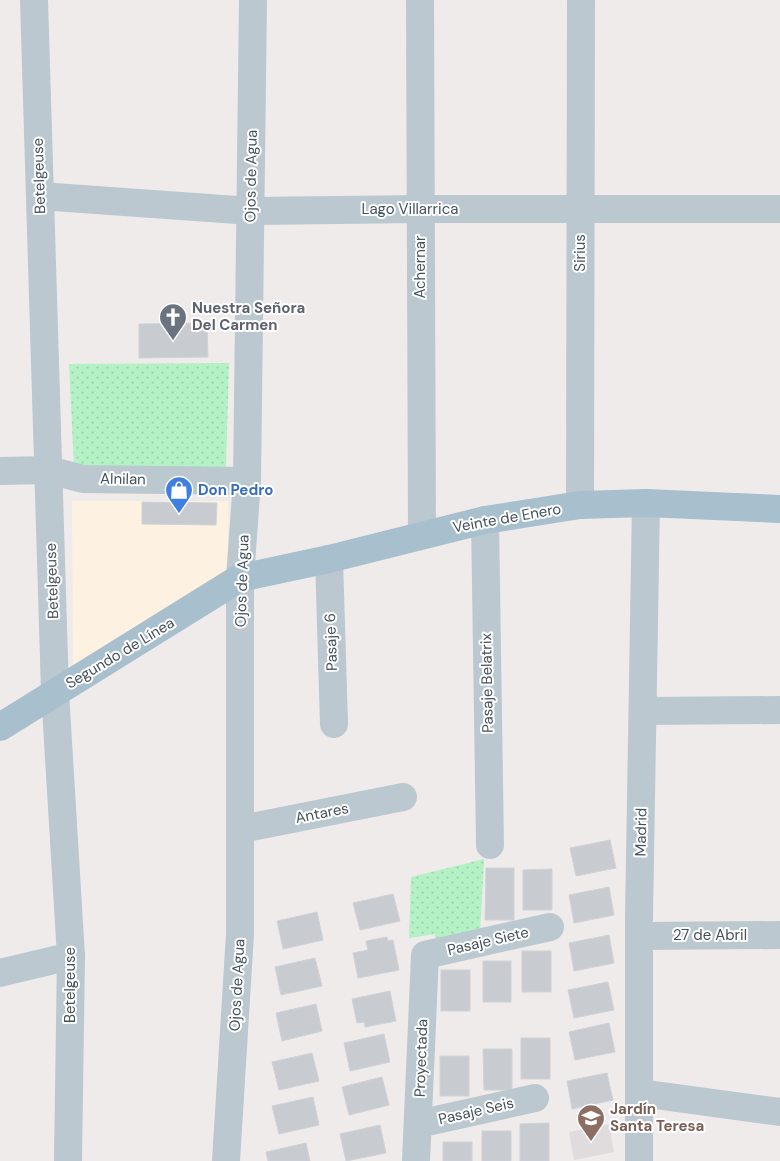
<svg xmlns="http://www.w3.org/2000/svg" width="780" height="1161" font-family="'DM Sans',sans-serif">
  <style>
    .commercial { fill: #fdf2e1 }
    .education { fill: #e0dcdd }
    .grass { fill: url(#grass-dots) }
    .building { fill: #c8ccd1; stroke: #cfd2d8 }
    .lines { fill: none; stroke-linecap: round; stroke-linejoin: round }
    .minor { stroke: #bbc8d0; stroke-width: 28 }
    .major { stroke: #a8bfce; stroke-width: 28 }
    .labels { text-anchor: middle; stroke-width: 4; stroke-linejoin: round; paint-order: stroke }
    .street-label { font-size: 15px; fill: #43515a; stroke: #fff }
    .worship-label { font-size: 15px; font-weight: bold; fill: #5b616d; stroke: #fff; text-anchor: start }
    .shop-label { font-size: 15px; font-weight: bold; fill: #366cbe; stroke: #fff; text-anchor: start }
    .education-label { font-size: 15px; font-weight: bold; fill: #785e54; stroke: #fff; text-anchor: start }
  </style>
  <defs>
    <pattern id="grass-dots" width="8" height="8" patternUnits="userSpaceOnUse" patternTransform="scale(1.25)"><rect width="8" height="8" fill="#b4f2c6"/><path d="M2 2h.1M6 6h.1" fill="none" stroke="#9cd1ac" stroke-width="1.8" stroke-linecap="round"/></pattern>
  </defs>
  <rect width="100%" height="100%" fill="#efebeb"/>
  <path class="commercial" d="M72 501H228V577L73 669Z"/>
  <path class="education" d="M609 1124 614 1152 574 1160 569 1132Z"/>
  <g class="grass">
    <path d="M229 363 226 467 74 468 69 364Z"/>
    <path d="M484 859 480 934 435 946V934L409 938 411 877Z"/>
  </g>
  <g class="building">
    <path d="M207 323 208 357 139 358V324Z"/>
    <path d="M142 502 217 503 216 525 142 524Z"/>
    <path d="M610 840 616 868 576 876 570 848Z"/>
    <path d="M486 868H514V920H485Z"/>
    <path d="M552 869V910H523V870Z"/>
    <path d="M609 887 614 915 574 923 569 895Z"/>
    <path d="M393 894 400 921 360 930 353 903Z"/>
    <path d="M317 912 323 940 283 949 277 921Z"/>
    <path d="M609 935 614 963 574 971 569 943Z"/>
    <path d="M387 937 388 941 393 940 399 970 358 978 353 953 368 950 366 941Z"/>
    <rect x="522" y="951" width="29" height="41"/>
    <path d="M315 958 322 986 281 995 275 967Z"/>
    <rect x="483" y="961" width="28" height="41"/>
    <rect x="441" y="970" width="29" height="41"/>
    <path d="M608 982 614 1010 574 1018 568 990Z"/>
    <path d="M390 991 396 1021 365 1027 364 1022 357 1023 352 999Z"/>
    <path d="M316 1004 322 1031 282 1041 276 1013Z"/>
    <path d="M609 1023 615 1052 575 1060 569 1032Z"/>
    <path d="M384 1034 390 1062 350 1071 344 1043Z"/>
    <rect x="521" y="1038" width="29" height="41"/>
    <path d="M483 1049H512V1090H484Z"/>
    <path d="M312 1053 319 1081 279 1090 272 1062Z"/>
    <rect x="440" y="1056" width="29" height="40"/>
    <path d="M607 1073 613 1100 572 1109 567 1081Z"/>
    <path d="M382 1077 389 1105 349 1115 342 1087Z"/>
    <path d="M313 1097 319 1125 279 1134 272 1106Z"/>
    <path d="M549 1123V1161H520V1124Z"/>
    <path d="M380 1125 386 1153 346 1161 340 1134Z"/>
    <rect x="482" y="1131" width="29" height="30"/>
    <rect x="443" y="1142" width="29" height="19"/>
    <path d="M306 1143 310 1161H268L266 1152Z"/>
  </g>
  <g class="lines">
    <g class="minor">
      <path d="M34 0 55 692 71 956 68 1161"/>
      <path d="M420 0 422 535"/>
      <path d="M40 196 251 211 419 209H780"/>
      <path d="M0 471 49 470 83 479 247 481"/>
      <path d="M580 505 581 0"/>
      <path d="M485 520 490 845"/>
      <path d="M329 559 334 724"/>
      <path d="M643 711 780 710"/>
      <path d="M241 829 403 797"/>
      <path d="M639 936 780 935"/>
      <path d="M0 973 71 956"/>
      <path d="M640 1093 780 1112"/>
      <path d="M418 1124 535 1098"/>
      <path d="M226 1161 240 934V578L247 481 253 0"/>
      <path d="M416 1161 425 955 550 927"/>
      <path d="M639 1161V916L646 503"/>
    </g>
    <path class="major" d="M0 727 240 578 329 559 485 520 580 505 646 503 780 509"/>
  </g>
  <defs>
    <g id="church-pin" transform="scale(1.4375)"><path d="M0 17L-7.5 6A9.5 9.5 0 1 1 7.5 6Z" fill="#6b7280" stroke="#fff"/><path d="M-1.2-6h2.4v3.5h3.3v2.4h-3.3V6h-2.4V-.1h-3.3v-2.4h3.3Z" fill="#fff"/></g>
    <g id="shop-pin" transform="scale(1.4375)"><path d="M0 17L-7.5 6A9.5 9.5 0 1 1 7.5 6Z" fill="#3f7fe0" stroke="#fff"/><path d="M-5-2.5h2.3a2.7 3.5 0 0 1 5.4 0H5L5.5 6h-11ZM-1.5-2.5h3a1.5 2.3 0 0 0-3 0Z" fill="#fff"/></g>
    <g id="school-pin" transform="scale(1.4375)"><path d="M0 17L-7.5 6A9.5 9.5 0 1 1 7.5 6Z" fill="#8d6e63" stroke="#fff"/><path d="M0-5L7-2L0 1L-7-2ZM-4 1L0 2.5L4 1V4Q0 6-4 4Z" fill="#fff"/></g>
  </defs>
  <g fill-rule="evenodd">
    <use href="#church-pin" x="173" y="317"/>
    <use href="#shop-pin" x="179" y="490"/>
    <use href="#school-pin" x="591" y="1118"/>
  </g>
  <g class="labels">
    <g class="street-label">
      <text transform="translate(39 176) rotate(-92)" y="5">Betelgeuse</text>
      <text transform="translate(251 176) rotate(-89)" y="5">Ojos de Agua</text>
      <text x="410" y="214">Lago Villarrica</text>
      <text transform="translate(580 253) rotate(-90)" y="5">Sirius</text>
      <text transform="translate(420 267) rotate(-90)" y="5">Achernar</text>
      <text transform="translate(123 479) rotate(1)" y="5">Alnilan</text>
      <text transform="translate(507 518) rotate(-10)" y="5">Veinte de Enero</text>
      <text transform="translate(52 581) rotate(-92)" y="5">Betelgeuse</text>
      <text transform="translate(242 581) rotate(-88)" y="5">Ojos de Agua</text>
      <text transform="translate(331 642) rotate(-92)" y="5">Pasaje 6</text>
      <text transform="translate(120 653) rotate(-31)" y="5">Segundo de Línea</text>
      <text transform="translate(487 683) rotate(-91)" y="5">Pasaje Belatrix</text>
      <text transform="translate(322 813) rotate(-11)" y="5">Antares</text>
      <text transform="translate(641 832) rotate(-89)" y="5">Madrid</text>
      <text x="710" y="940">27 de Abril</text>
      <text transform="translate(488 941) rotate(-13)" y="5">Pasaje Siete</text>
      <text transform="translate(70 985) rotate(-90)" y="5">Betelgeuse</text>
      <text transform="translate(237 985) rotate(-87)" y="5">Ojos de Agua</text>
      <text transform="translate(421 1058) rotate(-88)" y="5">Proyectada</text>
      <text transform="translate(476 1111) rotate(-13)" y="5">Pasaje Seis</text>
    </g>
    <g class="worship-label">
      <text x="192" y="313">Nuestra Señora<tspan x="192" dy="17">Del Carmen</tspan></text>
    </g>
    <g class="shop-label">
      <text x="198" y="495">Don Pedro</text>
    </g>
    <g class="education-label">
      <text x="610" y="1114">Jardín<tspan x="610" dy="17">Santa Teresa</tspan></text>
    </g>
  </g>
</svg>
